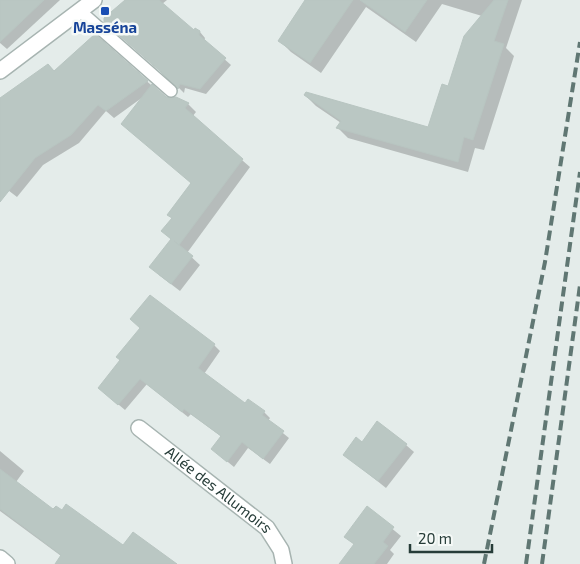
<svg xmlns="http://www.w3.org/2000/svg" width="580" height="564" font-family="'Exo 2',sans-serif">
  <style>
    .shadow { fill: #0003 }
    .building { fill: #bac7c3; stroke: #b8c5c1 }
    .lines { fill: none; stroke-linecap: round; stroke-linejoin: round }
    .service-casing { stroke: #a7b4b1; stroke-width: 14 }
    .minor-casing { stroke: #a7b4b1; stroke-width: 18 }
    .tertiary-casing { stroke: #a7b4b1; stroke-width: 18 }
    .service { stroke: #fff; stroke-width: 11 }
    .minor { stroke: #fff; stroke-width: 15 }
    .tertiary { stroke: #fff; stroke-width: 15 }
    .rail { stroke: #607773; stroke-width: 4; stroke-dasharray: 10 5; stroke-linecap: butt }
    .transit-dot { fill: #1a4fb4; stroke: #f5f9f7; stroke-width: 2 }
    .labels { text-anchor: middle; stroke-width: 5; stroke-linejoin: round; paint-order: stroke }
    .transit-label { font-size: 15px; font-weight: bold; fill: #164399; stroke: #f5f9f7 }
    .street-label { font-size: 15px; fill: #263c38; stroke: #f5f9f7 }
  </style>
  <rect width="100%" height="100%" fill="#e4ecea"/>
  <g class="shadow">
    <path d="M0 0H60L7 49 0 43Z"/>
    <path d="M127 0H167L162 4 194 32 195 30 200 32 205 38 204 41 231 65 206 94 185 88 184 93 167 76Z"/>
    <path d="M306 0H522L506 48 514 56 484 150 475 148 468 172 348 138 337 127 341 123 316 106 305 95 429 128 482 16 442 4 416 42 366 7 321 73 291 52 280 41Z"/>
    <path d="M95 36 166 98H175L188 104 196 112 192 117 250 167 187 253 200 265 180 291 159 275 172 240 163 231 173 218 192 183 143 97 114 118 106 111 79 143 43 165 17 197 0 184V100L48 65 55 72Z"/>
    <path d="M214 345 220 351 204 374 245 405 249 401 264 412 270 418 268 421 289 438 270 464 248 448 234 467 212 449 222 437 191 414 188 417 147 384 125 410 106 394Z"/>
    <path d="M362 443 406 445 414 452 386 488 345 455Z"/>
    <path d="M0 451 24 471 16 482 54 511 123 547 175 564H72L0 511Z"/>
    <path d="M367 508 401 536 390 550 394 554 387 564H341L355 545 346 536Z"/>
  </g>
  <g class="building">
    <path d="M0 0H44L0 42Z"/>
    <path d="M125 0H159L194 30 195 28 200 31 199 35 226 58 200 89 180 84 178 89 161 72 162 71 161 72 104 22V18Z"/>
    <path d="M305 0H353L310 63 278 41Z"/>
    <path d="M360 0H427L405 32Z"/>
    <path d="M494 0H508L494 41 504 44 473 140 464 137 458 162 336 128 341 121 304 95 306 92 428 127 442 84 448 86 464 36Z"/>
    <path d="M95 34 148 81 106 111 98 105 71 135 35 158 0 202V98L48 64 54 71Z"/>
    <path d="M152 84 166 97H176L189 103 185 108 243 159 179 245 174 241 193 256 171 284 149 267 171 239 161 231 172 218 167 215 191 183 121 124Z"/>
    <path d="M150 295 215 344 198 368 245 403 248 399 265 411 262 415 284 431 263 459 242 442 227 462 211 449 221 436 184 409 182 412 140 379 118 405 98 388 120 360 116 357 140 328 130 319Z"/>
    <path d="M377 421 407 444 378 481 343 455 356 437 362 442Z"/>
    <path d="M0 469 53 509 56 506 62 510 66 504 123 545 133 532 177 564H55L61 555 0 509Z"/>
    <path d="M367 506 394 527 383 542 388 546 374 564H339L354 544 344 537Z"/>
  </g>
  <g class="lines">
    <g class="service-casing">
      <path id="service" d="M80 11 171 91"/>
    </g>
    <g class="minor-casing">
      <g id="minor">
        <path id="s1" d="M139 428 267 528 281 550 284 564"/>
        <path d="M0 558 7 564"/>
      </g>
    </g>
    <g class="tertiary-casing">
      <path id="tertiary" d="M0 71 94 0"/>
    </g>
    <use href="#service" class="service"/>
    <use href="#minor" class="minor"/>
    <use href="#tertiary" class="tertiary"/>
    <g class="rail">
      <path d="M484 564 545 262 580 42"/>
      <path d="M526 564 580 172"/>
      <path d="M542 564 580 285"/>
    </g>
  </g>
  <rect class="transit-dot" x="100" y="6" width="10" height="10" rx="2.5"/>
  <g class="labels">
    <g class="transit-label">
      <text x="105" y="33">Masséna</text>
    </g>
    <g class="street-label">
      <text dy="5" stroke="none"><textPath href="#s1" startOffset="101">Allée des Allumoirs</textPath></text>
    </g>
  </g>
  <path d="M410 544v8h82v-8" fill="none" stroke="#263c38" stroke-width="2.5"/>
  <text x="418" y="544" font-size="15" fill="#263c38" stroke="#f5f9f7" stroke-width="4" paint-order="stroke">20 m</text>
</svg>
